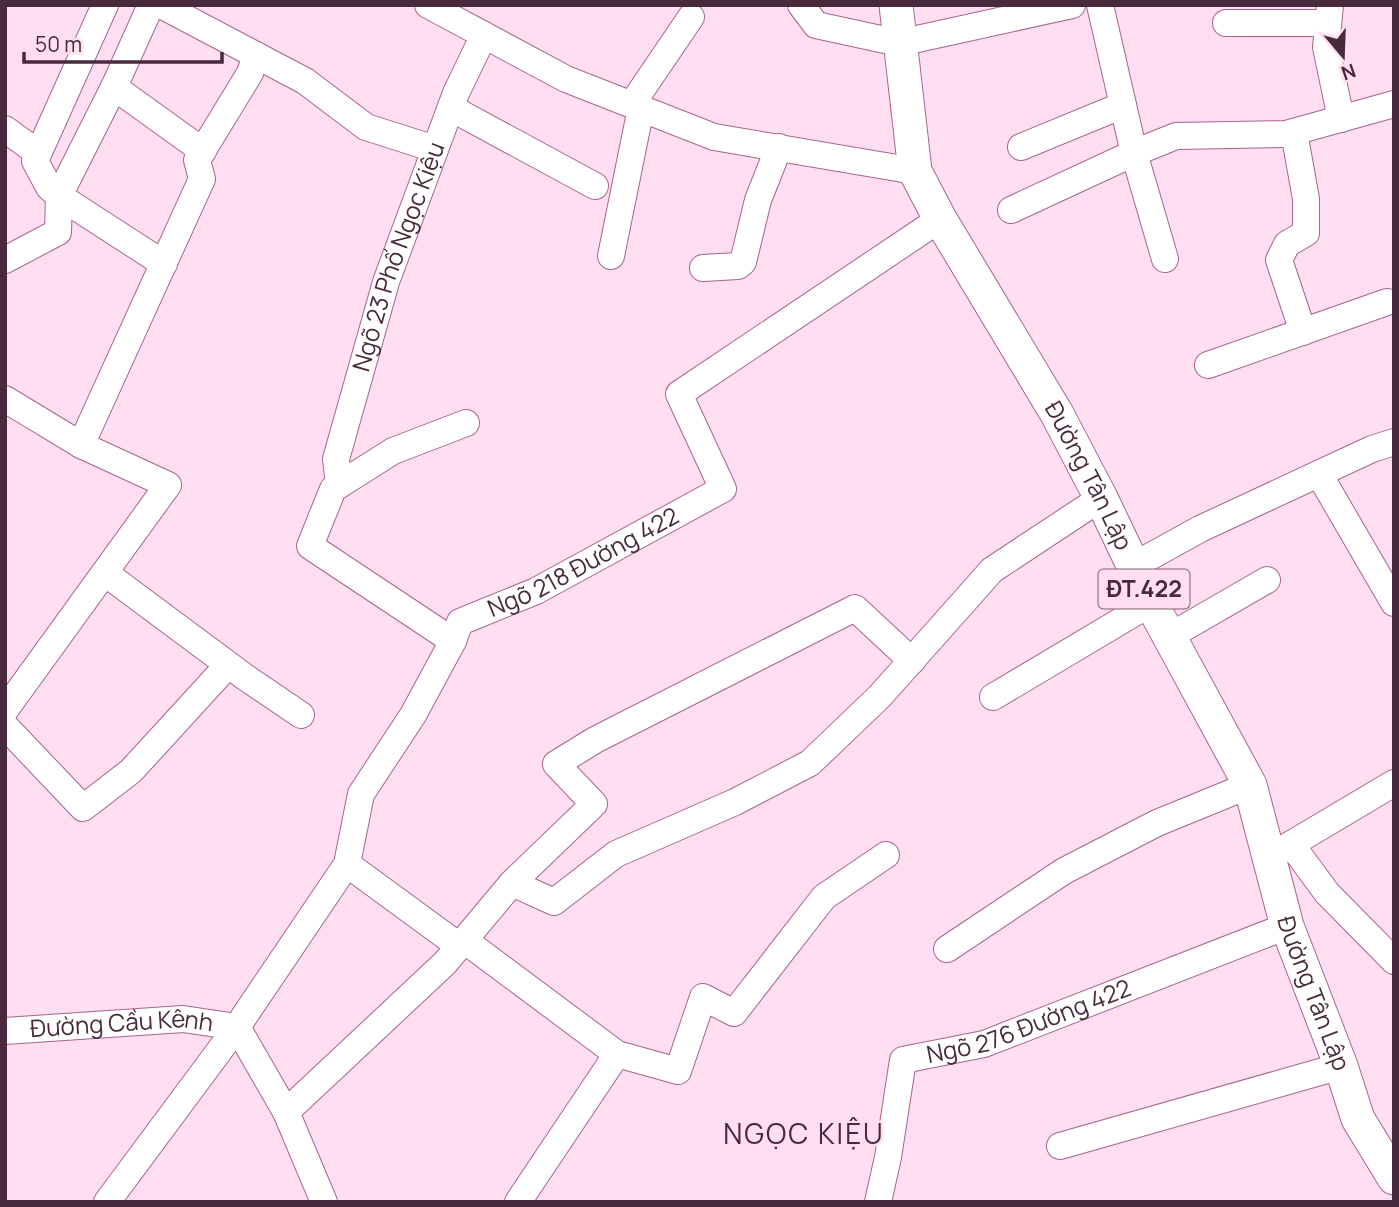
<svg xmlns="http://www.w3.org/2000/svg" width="1399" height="1207" font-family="Manrope,sans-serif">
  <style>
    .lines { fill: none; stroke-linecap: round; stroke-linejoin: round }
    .minor-casing { stroke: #a9638e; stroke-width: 28 }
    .major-casing { stroke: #a9638e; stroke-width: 35 }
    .minor { stroke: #fff; stroke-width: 26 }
    .major { stroke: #fff; stroke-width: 33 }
    .labels { text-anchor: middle; stroke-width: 5; stroke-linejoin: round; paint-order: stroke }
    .shield { fill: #fedef0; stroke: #7f6072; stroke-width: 2 }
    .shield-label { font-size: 23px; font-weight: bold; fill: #482a3c }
    .street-label { font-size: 24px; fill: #482a3c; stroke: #fedef0 }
    .quarter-label { font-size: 28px; letter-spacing: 2px; fill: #482a3c; stroke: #fedef0 }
  </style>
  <rect width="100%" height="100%" fill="#fedef0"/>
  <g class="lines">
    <g class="minor-casing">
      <g id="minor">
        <path d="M151 5 114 87 203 151"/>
        <path d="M161 5 305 81 366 127 435 149"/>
        <path d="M428 5 566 79 714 137 915 171"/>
        <path d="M801 5 816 25 899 43 1072 5"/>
        <path d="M1100 5 1134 153 1165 259"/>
        <path d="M1330 5 1326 47 1341 119"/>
        <path d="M1226 23H1328"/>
        <path d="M114 87 59 196 164 264"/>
        <path d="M632 104 691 17"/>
        <path d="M451 108 595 186"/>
        <path d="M5 129 38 153"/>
        <path d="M1294 132 1306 199V233L1287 244 1279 260 1303 332"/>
        <path d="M1021 147 1123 105"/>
        <path d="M1011 210 1134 153 1176 136 1286 134 1394 104"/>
        <path d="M611 256 641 108"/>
        <path d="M5 260 58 232 59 196 49 187 35 161 105 5"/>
        <path d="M703 268 738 266 743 262 758 200 779 147"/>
        <path d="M1208 365 1387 302"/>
        <path d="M5 399 81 445 168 485 5 710"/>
        <path d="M81 445 202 179 197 160 250 73 256 55"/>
        <path d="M1319 474 1394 603"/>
        <path id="s1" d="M339 485 336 459 386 282 456 93 484 35"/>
        <path d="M1133 566 1200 529 1372 449 1394 442"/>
        <path d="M105 573 245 677 301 715"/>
        <path d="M1170 636 1267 580"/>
        <path d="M453 641 310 546 333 489 393 451 466 423"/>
        <path d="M993 697 1151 603"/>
        <path d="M5 726 83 808 131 771 228 665"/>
        <path d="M1291 844 1327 893 1394 961"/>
        <path d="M1278 852 1394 783"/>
        <path d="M347 864 459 946"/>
        <path d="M512 883 594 804 556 764 595 740 855 608 912 661"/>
        <path d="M464 940 617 1054 678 1071 703 997 734 1013 824 897 886 855"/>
        <path d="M947 949 1064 871 1157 823 1250 785"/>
        <path d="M237 1027 286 1112 324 1202"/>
        <path id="s2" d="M5 1031 183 1019 237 1027"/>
        <path d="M286 1112 445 963 512 883 554 902 616 854 735 802 810 763 880 696 992 570 1101 498"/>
        <path d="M1060 1146 1341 1066"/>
        <path id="s3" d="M107 1202 237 1027 347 864 361 794 413 715 453 641 460 622 536 591 723 489 679 394 940 219"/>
        <path d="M518 1202 617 1054"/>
        <path id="s4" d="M878 1202 888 1157 903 1060 984 1044 1287 926"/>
      </g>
    </g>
    <g class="major-casing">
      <g id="major">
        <path id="s5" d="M896 5 915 171 940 219 1057 414 1101 498 1151 603 1250 785 1287 926 1341 1066 1358 1119 1394 1178"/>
      </g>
    </g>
    <use href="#minor" class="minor"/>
    <use href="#major" class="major"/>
  </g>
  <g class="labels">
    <rect class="shield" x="1098.5" y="569.5" width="91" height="39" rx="5"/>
    <g class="shield-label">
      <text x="1144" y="597">ĐT.422</text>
    </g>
    <g class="street-label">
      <text dy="8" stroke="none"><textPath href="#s1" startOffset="238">Ngõ 23 Phố Ngọc Kiệu</textPath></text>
      <text dy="8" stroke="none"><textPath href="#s5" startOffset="518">Đường Tân Lập</textPath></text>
      <text dy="8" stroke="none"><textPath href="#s3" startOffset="822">Ngõ 218 Đường 422</textPath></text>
      <text dy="8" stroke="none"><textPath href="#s5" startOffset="1085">Đường Tân Lập</textPath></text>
      <text dy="8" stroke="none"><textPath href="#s4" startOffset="276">Ngõ 276 Đường 422</textPath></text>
      <text dy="8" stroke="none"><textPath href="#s2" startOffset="117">Đường Cầu Kênh</textPath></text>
    </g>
    <g class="quarter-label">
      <text x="804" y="1144">NGỌC KIỆU</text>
    </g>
  </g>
  <rect width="1399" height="1207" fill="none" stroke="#482a3c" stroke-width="14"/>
  <g transform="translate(1343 56) rotate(161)" stroke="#fedef0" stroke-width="5" paint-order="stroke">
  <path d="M0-5L12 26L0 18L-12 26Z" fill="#482a3c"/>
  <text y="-10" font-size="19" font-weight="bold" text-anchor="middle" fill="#482a3c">N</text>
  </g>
  <path d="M24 52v10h198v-10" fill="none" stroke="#482a3c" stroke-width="3.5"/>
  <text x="35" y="52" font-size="21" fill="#482a3c" stroke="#fedef0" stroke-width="5" paint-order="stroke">50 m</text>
</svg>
